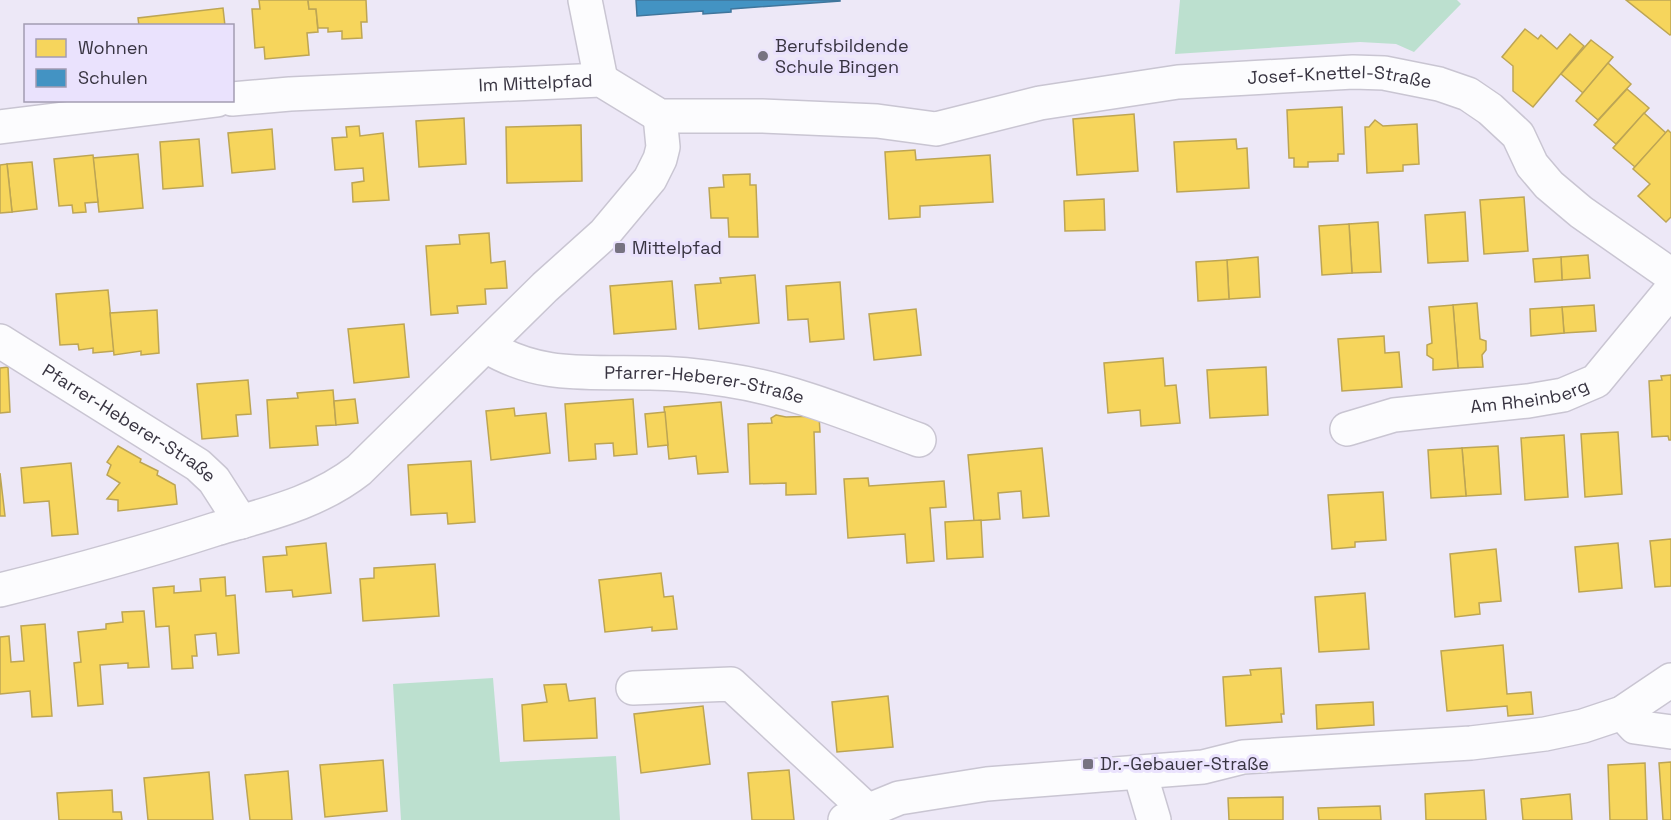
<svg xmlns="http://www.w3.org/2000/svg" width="1671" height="820" font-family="'Space Grotesk',sans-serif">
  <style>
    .green { fill: #bce0cf }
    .homes { fill: #f6d55c; stroke: #bda554; stroke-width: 1.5 }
    .schools { fill: #4393c3; stroke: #40769c; stroke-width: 1.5 }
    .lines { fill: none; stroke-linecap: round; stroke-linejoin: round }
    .minor-casing { stroke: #c9c5d2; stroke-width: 36 }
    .minor { stroke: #fcfcfe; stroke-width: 33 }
    .poi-dot { fill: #777381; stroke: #eae2fd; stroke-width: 2 }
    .labels { text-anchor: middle; stroke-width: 6; stroke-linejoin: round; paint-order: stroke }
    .poi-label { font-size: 18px; fill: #383441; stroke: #eae2fd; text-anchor: start }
    .street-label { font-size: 18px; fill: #383441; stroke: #eae2fd }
  </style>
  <rect width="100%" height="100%" fill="#ede8f7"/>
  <g class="green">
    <path d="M1180 0H1457L1461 4 1414 52 1396 44 1360 42 1175 54Z"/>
    <path d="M493 678 500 762 616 756 620 820H401L393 684Z"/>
  </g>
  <g class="homes">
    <path d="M259 0H308L309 9H316L318 32 307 33 309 55 265 59 264 47 255 48 252 9H260Z"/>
    <path d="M308 0H366L367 22H361L362 38 342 39V31L328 32V28H318L316 9H309Z"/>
    <path d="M1626 0H1671V34L1670 35Z"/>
    <path d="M223 8 225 26H139L138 18Z"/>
    <path d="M1525 29 1538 39 1541 35 1557 49 1570 34 1584 46 1533 107 1513 91V66L1502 57Z"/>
    <path d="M1591 40 1613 57 1583 93 1561 74Z"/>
    <path d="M1608 63 1631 84 1598 120 1576 101Z"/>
    <path d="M1627 89 1649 108 1616 144 1594 125Z"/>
    <path d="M1342 107 1344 154H1338V161L1308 162V167H1294V158H1289L1287 110Z"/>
    <path d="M1644 113 1666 133 1635 167 1613 148Z"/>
    <path d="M1134 114 1138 171 1077 175 1073 119Z"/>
    <path d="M464 118 466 164 419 167 416 121Z"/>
    <path d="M1375 120 1383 126 1417 124 1419 164 1403 165V171L1367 173 1365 127H1369Z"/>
    <path d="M581 125 582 181 507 183 506 127Z"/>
    <path d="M359 126 360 136 383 133 389 200 353 202 352 183 364 181 363 168 335 170 332 138 347 137 346 127Z"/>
    <path d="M272 129 275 169 232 173 228 133Z"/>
    <path d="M1668 130 1671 133V217L1666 222 1638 196 1650 184 1633 169Z"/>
    <path d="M199 139 203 186 163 189 160 142Z"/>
    <path d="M1236 139 1237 149 1247 148 1249 188 1177 192 1174 142Z"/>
    <path d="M915 150 916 160 990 155 993 202 920 206V217L889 219 885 152Z"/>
    <path d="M138 154 143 208 99 212 93 158Z"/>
    <path d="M93 155 98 202 85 203 86 212 73 213 72 205 59 206 54 159Z"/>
    <path d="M32 162 37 209 12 212 7 164Z"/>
    <path d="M7 164 12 212 0 213V165Z"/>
    <path d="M750 174V185H756L758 237H729L728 218H711L709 188 724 187 723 175Z"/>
    <path d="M1524 197 1528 251 1484 254 1480 200Z"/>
    <path d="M1104 199 1105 230 1065 231 1064 201Z"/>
    <path d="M1465 212 1468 261 1428 263 1425 215Z"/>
    <path d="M1378 222 1381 272 1352 273 1349 224Z"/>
    <path d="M1349 224 1352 273 1322 275 1319 226Z"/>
    <path d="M489 233 491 263 505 261 507 288 485 289 486 304 457 306 458 313 431 315 426 246 460 244 459 235Z"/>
    <path d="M1588 255 1590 278 1562 280 1561 257Z"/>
    <path d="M1258 257 1260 297 1229 299 1227 260Z"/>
    <path d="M1561 257 1562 280 1535 282 1533 259Z"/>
    <path d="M1227 260 1229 299 1198 301 1196 262Z"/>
    <path d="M755 275 759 323 699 329 695 285 721 283 720 278Z"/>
    <path d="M672 281 676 329 614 334 610 286Z"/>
    <path d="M840 282 844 339 810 342 808 319 788 320 786 286Z"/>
    <path d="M108 290 114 351 93 353V348L79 350 78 344 60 345 56 294Z"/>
    <path d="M1477 303 1480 339 1486 341V350L1482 355 1483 367 1458 368 1453 305Z"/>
    <path d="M1453 305 1458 368 1433 370V359L1427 355V345L1432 343 1429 307Z"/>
    <path d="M1594 305 1596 331 1564 333 1562 307Z"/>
    <path d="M1562 307 1564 333 1531 336 1530 309Z"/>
    <path d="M916 309 921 355 874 360 869 314Z"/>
    <path d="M157 310 159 353 141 355V351L114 355 110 313Z"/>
    <path d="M404 324 409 377 354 383 348 329Z"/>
    <path d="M1384 336 1385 353 1399 352 1402 387 1342 391 1338 339Z"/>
    <path d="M1163 358 1165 386 1176 385 1180 423 1141 426 1140 410 1108 413 1104 363Z"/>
    <path d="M8 367 10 412 0 413V368Z"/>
    <path d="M1266 367 1268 415 1210 418 1207 370Z"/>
    <path d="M1671 375V440H1669L1668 436 1652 437 1649 381 1662 380 1661 376Z"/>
    <path d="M248 380 251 414 236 415 238 436 202 439 197 384Z"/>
    <path d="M333 390 336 425 316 426 318 445 270 448 267 400 298 398 297 393Z"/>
    <path d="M355 399 358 423 336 425 334 401Z"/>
    <path d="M633 399 637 454 614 456 613 443 595 444 596 459 569 461 565 404Z"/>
    <path d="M721 402 728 472 698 474 696 456 669 459 664 407Z"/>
    <path d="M514 408 515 416 546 413 550 453 491 460 486 411Z"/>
    <path d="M665 412 668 445 648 447 645 414Z"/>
    <path d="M776 415 786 417 819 416 820 432H814L816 494 786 495V483L750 484 748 424 772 423 771 418Z"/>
    <path d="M1618 432 1622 494 1585 497 1581 434Z"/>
    <path d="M1564 435 1568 497 1525 500 1521 438Z"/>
    <path d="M118 446 141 459 140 462 158 471 157 475 175 485 177 504 118 511V500L107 499 120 483 107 475 111 465 107 462Z"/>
    <path d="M1498 446 1501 494 1466 496 1462 448Z"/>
    <path d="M1042 448 1049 516 1023 518 1021 491 998 493 1000 519 974 521 968 455Z"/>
    <path d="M1462 448 1466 496 1431 498 1428 450Z"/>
    <path d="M471 461 475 522 448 524 447 513 411 515 408 465Z"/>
    <path d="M71 463 78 534 52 536 49 501 24 503 21 468Z"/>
    <path d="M0 473 5 516H0Z"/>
    <path d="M868 478 869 486 944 481 946 507 930 508 934 561 907 563 905 534 848 538 844 479Z"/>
    <path d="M1383 492 1386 540 1355 542V547L1332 549 1328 495Z"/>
    <path d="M981 520 983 557 947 559 945 522Z"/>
    <path d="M1671 539V586L1655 587 1650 541Z"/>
    <path d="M326 543 331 593 293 597 292 590 266 592 263 557 287 555 286 547Z"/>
    <path d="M1618 543 1622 588 1579 592 1575 547Z"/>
    <path d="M1496 549 1501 601 1479 603 1480 614 1455 617 1450 554Z"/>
    <path d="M435 564 439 616 363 621 360 579 374 578V568Z"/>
    <path d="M661 573 664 597 673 596 677 629 652 631V627L605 632 599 580Z"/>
    <path d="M225 577 226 596 235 595 239 653 218 655 216 633 195 635 197 656H192L193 668 172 669 169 626 156 627 153 588 174 586V593L201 591 200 579Z"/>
    <path d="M1365 593 1369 649 1319 652 1315 597Z"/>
    <path d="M144 611 149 667 128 668V663L100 665 103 704 78 706 74 663 81 662 78 632 106 629V624L123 622 122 612Z"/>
    <path d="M45 624 52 716 32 717 30 691 0 694V637L9 636 11 662 24 661 21 626Z"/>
    <path d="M1503 645 1507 694 1531 692 1533 714 1508 716 1507 706 1447 711 1441 651Z"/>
    <path d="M1281 668 1284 714H1281L1282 722 1226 726 1223 677 1251 675 1250 670Z"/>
    <path d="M566 684 569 701 595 698 597 738 524 741 522 705 547 702 544 685Z"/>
    <path d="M888 696 893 747 837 752 832 702Z"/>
    <path d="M1373 702 1374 725 1317 729 1316 705Z"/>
    <path d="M703 706 710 764 641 773 634 714Z"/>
    <path d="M383 760 387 811 325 817 320 765Z"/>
    <path d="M1671 762V820H1663L1659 763Z"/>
    <path d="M1645 763 1647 820H1610L1608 765Z"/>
    <path d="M789 770 794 820H752L748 773Z"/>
    <path d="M288 771 292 820H250L245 775Z"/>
    <path d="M209 772 213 820H148L144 778Z"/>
    <path d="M112 790 113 812H121L122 820H59L57 793Z"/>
    <path d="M1484 790 1486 820H1426L1425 794Z"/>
    <path d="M1570 794 1572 820H1523L1521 799Z"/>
    <path d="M1283 797V820H1229L1228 798Z"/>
    <path d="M1380 806 1381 820H1319L1318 808Z"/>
  </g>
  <path class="schools" d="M636 0H840V1L731 9V12L703 14V11L637 16Z"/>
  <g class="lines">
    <g class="minor-casing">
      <g id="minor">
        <path d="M585 0 601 80"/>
        <path id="s1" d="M232 99 290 94 601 80 660 116H762L877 121 936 129 1040 103 1178 82 1353 72 1384 73 1439 84 1468 94 1490 109 1518 135 1532 165 1549 185 1581 212 1671 275"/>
        <path d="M0 127 217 100"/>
        <path id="s2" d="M0 341 198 465 214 480 241 522"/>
        <path id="s3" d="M486 346C542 380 589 371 650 373 676 373 702 376 727 380 794 390 856 417 919 440"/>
        <path id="s4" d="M1347 429 1394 415 1528 401 1563 395 1596 381 1671 290"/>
        <path d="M0 590C73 572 145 552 216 529 267 514 317 503 359 470L545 287 604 234 650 179 660 159 663 147 660 116"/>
        <path d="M633 688 731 684 867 810"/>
        <path d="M1622 713 1635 727 1671 732"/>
        <path d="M1140 773 1154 820"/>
        <path d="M845 820 899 798 987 784 1203 767 1243 757 1471 743 1545 734 1583 726 1622 713 1671 680"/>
      </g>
    </g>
    <use href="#minor" class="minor"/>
  </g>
  <g class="poi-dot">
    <circle cx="763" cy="56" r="6"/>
    <rect x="614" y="242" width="12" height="12" rx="3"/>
    <rect x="1082" y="758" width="12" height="12" rx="3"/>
  </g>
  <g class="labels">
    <g class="poi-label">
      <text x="775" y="52">Berufsbildende<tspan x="775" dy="21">Schule Bingen</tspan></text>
      <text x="632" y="254">Mittelpfad</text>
      <text x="1100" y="770">Dr.-Gebauer-Straße</text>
    </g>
    <g class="street-label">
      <text dy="6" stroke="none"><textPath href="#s1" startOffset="1124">Josef-Knettel-Straße</textPath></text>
      <text dy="6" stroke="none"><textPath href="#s1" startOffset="304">Im Mittelpfad</textPath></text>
      <text dy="6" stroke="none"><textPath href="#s3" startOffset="224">Pfarrer-Heberer-Straße</textPath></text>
      <text dy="6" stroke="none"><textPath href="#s4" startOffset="186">Am Rheinberg</textPath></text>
      <text dy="6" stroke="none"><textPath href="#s2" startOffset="153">Pfarrer-Heberer-Straße</textPath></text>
    </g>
  </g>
  <rect x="24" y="24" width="210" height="78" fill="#eae2fd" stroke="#a39cb2" stroke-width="1.5"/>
  <rect x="36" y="39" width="30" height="18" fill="#f6d55c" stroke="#a39cb2" stroke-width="1.5"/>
  <text x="78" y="54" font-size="18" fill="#383441">Wohnen</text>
  <rect x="36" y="69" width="30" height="18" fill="#4393c3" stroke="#a39cb2" stroke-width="1.5"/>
  <text x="78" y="84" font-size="18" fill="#383441">Schulen</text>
</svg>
